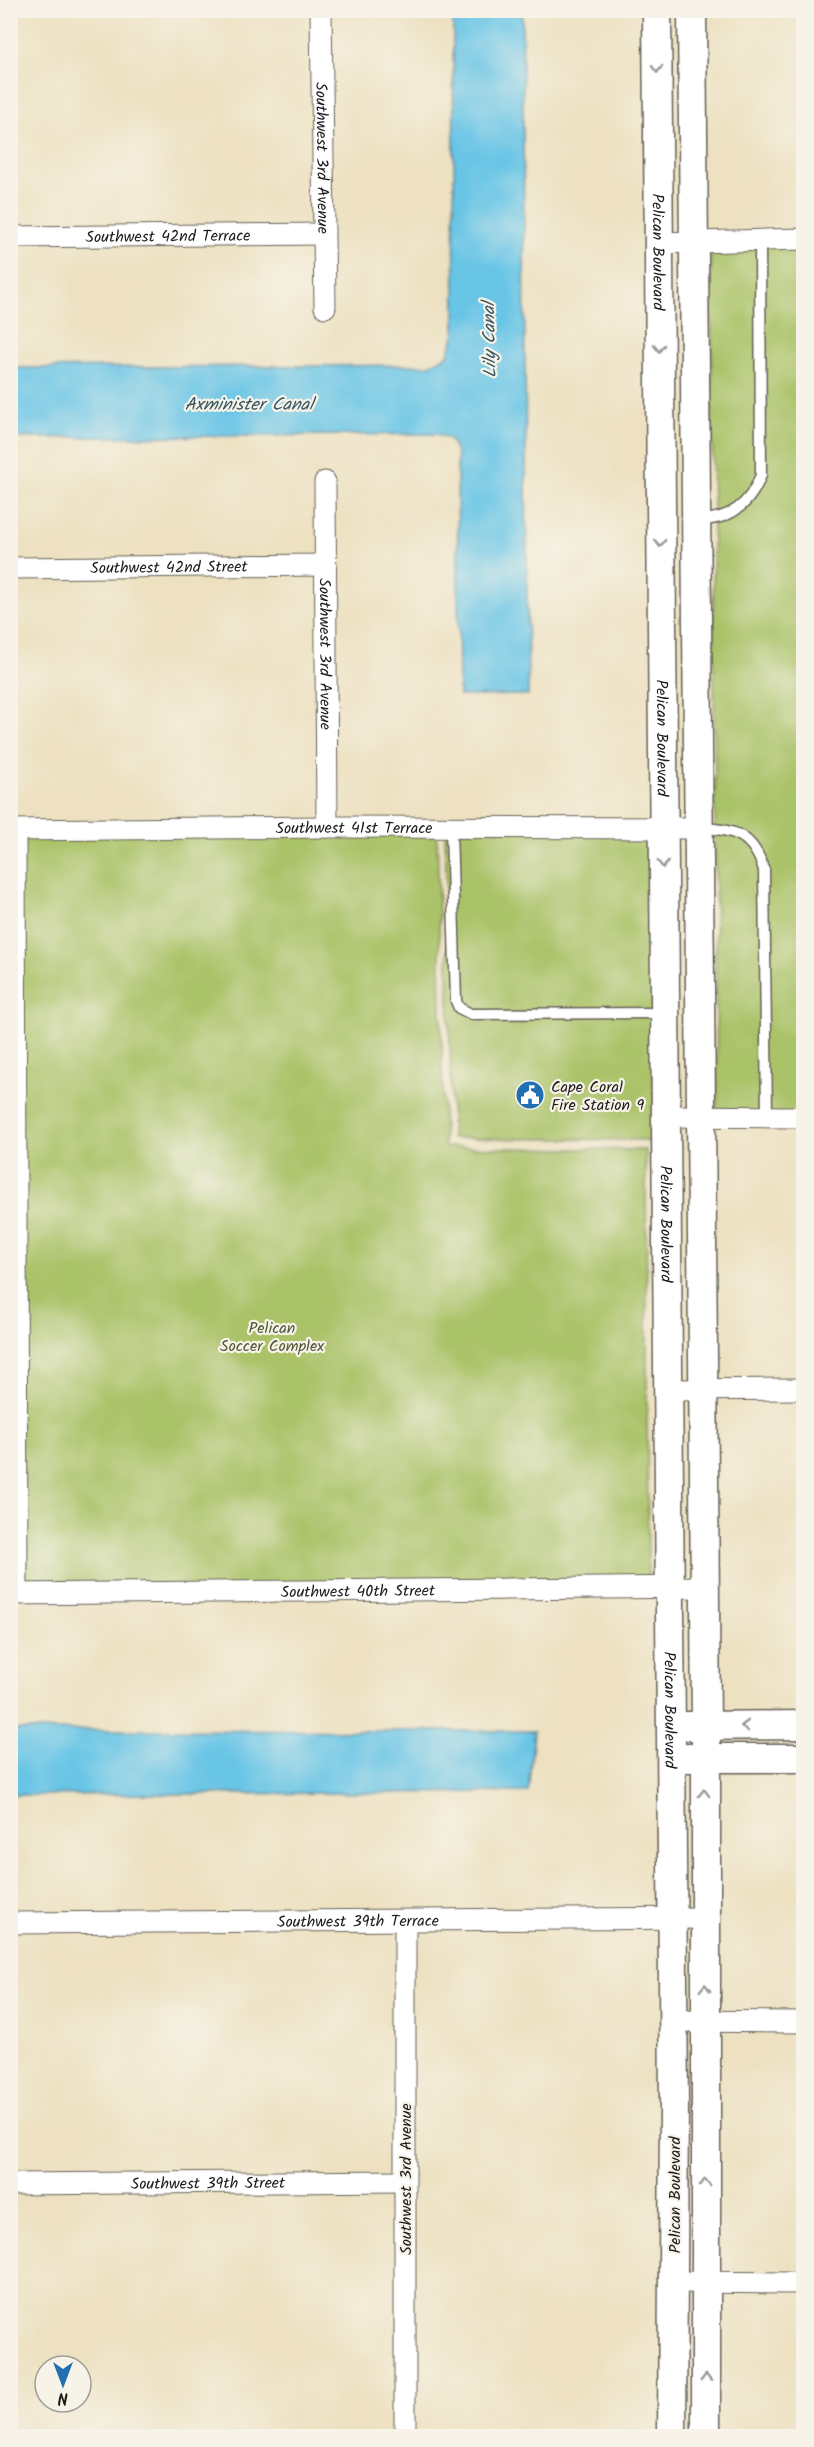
<svg xmlns="http://www.w3.org/2000/svg" width="814" height="2447" font-family="Kalam,sans-serif">
  <style>
    .green { fill: #aac268; stroke: #636f42; stroke-width: 1.5 }
    .water { fill: #67c5e6; stroke: #427081; stroke-width: 1.5 }
    .lines { fill: none; stroke-linecap: round; stroke-linejoin: round }
    .lane-casing { stroke: #656156; stroke-width: 13 }
    .street-casing { stroke: #656156; stroke-width: 23 }
    .secondary-casing { stroke: #656156; stroke-width: 31 }
    .lane { stroke: #fff; stroke-width: 10 }
    .street { stroke: #fff; stroke-width: 21 }
    .secondary { stroke: #fff; stroke-width: 28 }
    .oneway { stroke: #999 }
    .labels { text-anchor: middle; stroke-width: 4.5; stroke-linejoin: round; paint-order: stroke }
    .street-label { font-size: 16px; fill: #1c1c1c; stroke: #f7f3e8 }
    .poi-label { font-size: 16px; fill: #1c1c1c; stroke: #f7f3e8; text-anchor: start }
    .park-label { font-size: 16px; fill: #4e5637; stroke: #f7f3e8 }
    .water-label { font-size: 18px; font-style: italic; fill: #365763; stroke: #f7f3e8 }
  </style>
  <rect width="100%" height="100%" fill="#f7f3e8"/>
  <filter id="ink" filterUnits="userSpaceOnUse"><feTurbulence type="fractalNoise" baseFrequency=".0167" numOctaves="2"/><feDisplacementMap in="SourceGraphic" scale="12" xChannelSelector="R" yChannelSelector="G"/><feConvolveMatrix kernelMatrix="1 2 1 2 8 2 1 2 1" color-interpolation-filters="sRGB"/></filter>
  <filter id="wash" filterUnits="userSpaceOnUse"><feTurbulence type="fractalNoise" baseFrequency=".008" numOctaves="4" result="noise"/><feDisplacementMap in="SourceGraphic" scale="24" xChannelSelector="R" yChannelSelector="G"/><feGaussianBlur stdDeviation="1.35" result="paint"/><feColorMatrix in="noise" values="0 0 0 0 0 0 0 0 0 0 0 0 0 0 0 0 0 1.4 0 .05"/><feComposite in="paint" operator="in"/></filter>
  <g filter="url(#wash)">
    <rect width="100%" height="100%" fill="#ede1c1"/>
    <g class="green">
      <path d="M803 241V1117L717 1116 711 242Z"/>
      <path d="M437 829 444 1147 646 1150 648 1588 17 1594 15 830Z"/>
      <path d="M652 829 654 1147 646 1140 452 1138 445 830Z"/>
    </g>
    <g class="water">
      <path d="M453 11H522L528 695 459 696 457 455 450 439 437 434 11 438V368L430 365 448 355 455 333Z"/>
      <path d="M11 1730 534 1731 528 1792 11 1795Z"/>
    </g>
  </g>
  <g filter="url(#ink)">
    <g class="lines">
      <g class="lane-casing">
        <g id="lane">
          <path d="M698 520C730 520 750 505 761 475L760 239"/>
          <path d="M701 828C735 829 753 835 764 870L767 1116"/>
          <path d="M451 829 456 1001 459 1008 471 1014 664 1013"/>
        </g>
      </g>
      <g class="street-casing">
        <g id="street">
          <path id="s1" d="M321 10 325 307"/>
          <path id="s2" d="M10 237 323 234"/>
          <path d="M658 243 804 239"/>
          <path id="s3" d="M325 482 327 827"/>
          <path id="s4" d="M10 568 326 565"/>
          <path id="s5" d="M10 830 327 827 697 828"/>
          <path d="M15 830 17 1594"/>
          <path d="M664 1116 804 1117"/>
          <path d="M667 1390 804 1389"/>
          <path id="s6" d="M10 1594 704 1587"/>
          <path d="M405 1922V2436"/>
          <path id="s7" d="M10 1923 705 1918"/>
          <path d="M673 2021 804 2022"/>
          <path id="s8" d="M10 2184 404 2181"/>
          <path d="M673 2282 804 2283"/>
        </g>
      </g>
      <g class="secondary-casing">
        <g id="secondary">
          <path id="s9" d="M657 10 674 2104 672 2436"/>
          <path d="M692 10 706 1725V2436"/>
          <path d="M686 1726 804 1725"/>
          <path d="M687 1758H804"/>
        </g>
      </g>
      <use href="#lane" class="lane"/>
      <use href="#street" class="street"/>
      <use href="#secondary" class="secondary"/>
    </g>
    <defs><path id="oneway-chevron" d="M-2-3.5L2.5 0L-2 3.5" fill="none" stroke-width="1.6" stroke-linecap="round" stroke-linejoin="round" transform="scale(1.5)"/></defs>
    <g class="oneway">
      <use href="#oneway-chevron" transform="translate(657 69) rotate(90)"/>
      <use href="#oneway-chevron" transform="translate(659 348) rotate(89)"/>
      <use href="#oneway-chevron" transform="translate(660 543) rotate(90)"/>
      <use href="#oneway-chevron" transform="translate(663 864) rotate(89)"/>
      <use href="#oneway-chevron" transform="translate(745 1726) rotate(-180)"/>
      <use href="#oneway-chevron" transform="translate(704 1793) rotate(-90)"/>
      <use href="#oneway-chevron" transform="translate(705 1988) rotate(-90)"/>
      <use href="#oneway-chevron" transform="translate(705 2183) rotate(-90)"/>
      <use href="#oneway-chevron" transform="translate(706 2378) rotate(-90)"/>
    </g>
  </g>
  <defs>
    <g id="civic-disc" transform="scale(1.5)"><circle r="9.5" fill="#1f6fb2" stroke="#f7f3e8"/><path d="M-.6-6.5H3V-4.5H.6V-3L4-1V1h2V6H-6V1h2V-1L-.6-3ZM-1.2 2.5V6h2.4V2.5Z" fill="#fff"/></g>
  </defs>
  <g fill-rule="evenodd">
    <use href="#civic-disc" x="530" y="1095"/>
  </g>
  <g class="labels">
    <g class="street-label">
      <text dy="6" stroke="none"><textPath href="#s1" startOffset="148">Southwest 3rd Avenue</textPath></text>
      <text dy="6" stroke="none"><textPath href="#s2" startOffset="158">Southwest 42nd Terrace</textPath></text>
      <text dy="6" stroke="none"><textPath href="#s9" startOffset="242">Pelican Boulevard</textPath></text>
      <text dy="6" stroke="none"><textPath href="#s4" startOffset="159">Southwest 42nd Street</textPath></text>
      <text dy="6" stroke="none"><textPath href="#s3" startOffset="172">Southwest 3rd Avenue</textPath></text>
      <text dy="6" stroke="none"><textPath href="#s9" startOffset="728">Pelican Boulevard</textPath></text>
      <text dy="6" stroke="none"><textPath href="#s5" startOffset="344">Southwest 41st Terrace</textPath></text>
      <text dy="6" stroke="none"><textPath href="#s9" startOffset="1214">Pelican Boulevard</textPath></text>
      <text dy="6" stroke="none"><textPath href="#s6" startOffset="348">Southwest 40th Street</textPath></text>
      <text dy="6" stroke="none"><textPath href="#s9" startOffset="1700">Pelican Boulevard</textPath></text>
      <text dy="6" stroke="none"><textPath href="#s7" startOffset="348">Southwest 39th Terrace</textPath></text>
      <text transform="translate(405 2179) rotate(-90)" y="6">Southwest 3rd Avenue</text>
      <text dy="6" stroke="none"><textPath href="#s8" startOffset="198">Southwest 39th Street</textPath></text>
      <text transform="translate(674 2195) rotate(-90)" y="6">Pelican Boulevard</text>
    </g>
    <g class="poi-label">
      <text x="551" y="1092">Cape Coral<tspan x="551" dy="18">Fire Station 9</tspan></text>
    </g>
    <g class="park-label">
      <text x="272" y="1333">Pelican<tspan x="272" dy="18">Soccer Complex</tspan></text>
    </g>
    <g class="water-label">
      <text transform="translate(489 340) rotate(-91)" y="6">Lily Canal</text>
      <text x="249" y="410">Axminister Canal</text>
    </g>
  </g>
  <rect width="814" height="2447" fill="none" stroke="#f7f3e8" stroke-width="36"/>
  <g transform="translate(63 2384) rotate(180)"><circle r="28" fill="#f7f3e8" stroke="#9f9d96" stroke-width="1.5"/>
  <path d="M0-4.5L10 22L0 15L-10 22Z" fill="#1f6fb2"/>
  <text y="-9" font-size="16" font-weight="bold" text-anchor="middle" fill="#1c1c1c">N</text>
  </g>
</svg>
